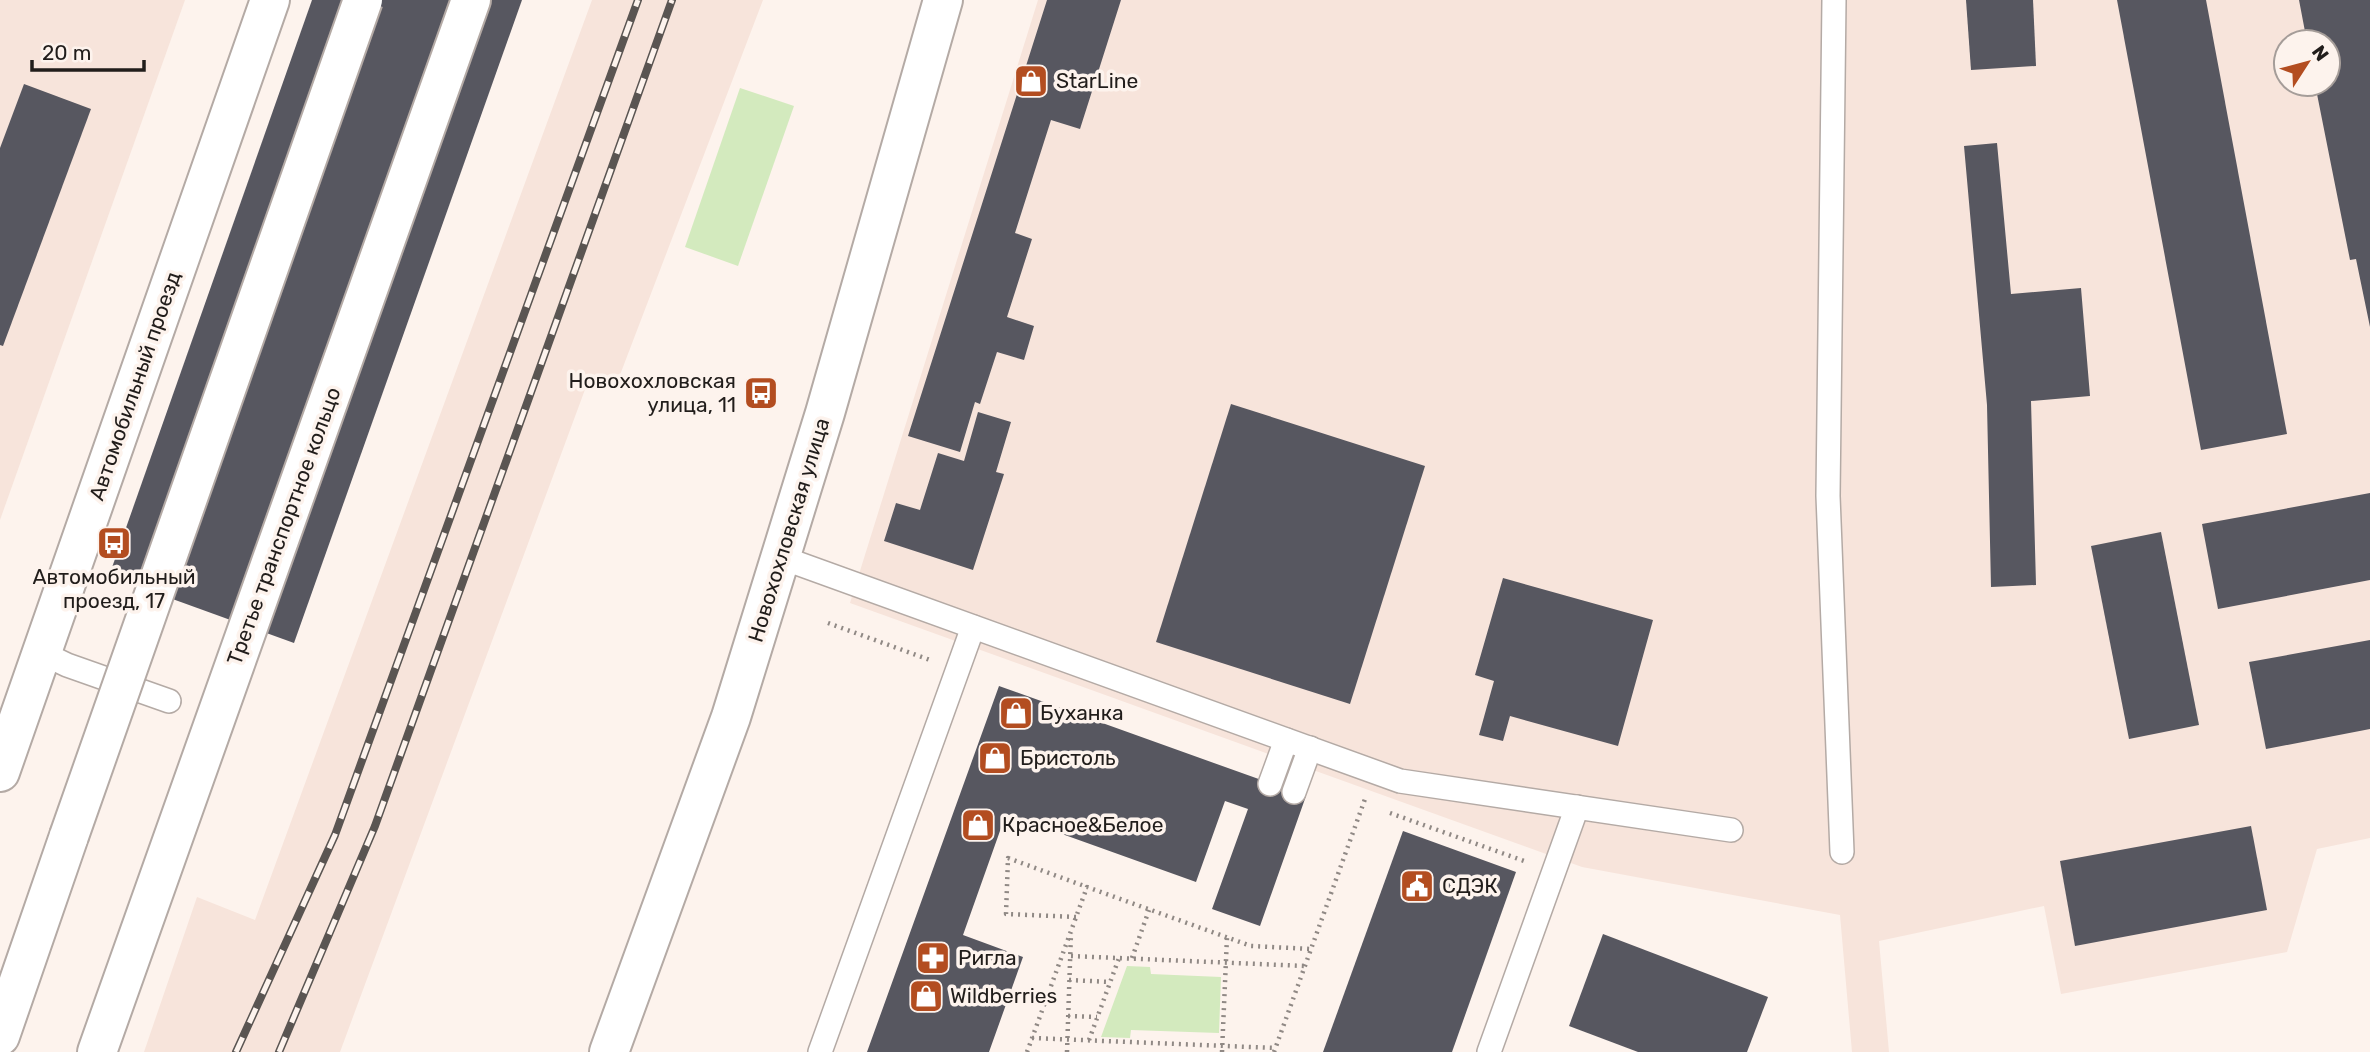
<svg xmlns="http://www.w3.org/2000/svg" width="2370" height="1052" font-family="Rubik,sans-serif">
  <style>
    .built { fill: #f7e4db; fill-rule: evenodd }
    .green { fill: #d3eabe }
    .building { fill: #575760 }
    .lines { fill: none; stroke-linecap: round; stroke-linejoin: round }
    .service-casing { stroke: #b4aaa5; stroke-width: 26 }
    .tertiary-casing { stroke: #b4aaa5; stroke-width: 42 }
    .primary-casing { stroke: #b4aaa5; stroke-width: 42 }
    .path { stroke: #908985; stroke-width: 4.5; stroke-dasharray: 2 5; stroke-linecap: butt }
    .service { stroke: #fff; stroke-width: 23 }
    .tertiary { stroke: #fff; stroke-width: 38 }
    .primary { stroke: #fff; stroke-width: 38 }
    .rail-casing { stroke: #5a5552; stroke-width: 8 }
    .rail { stroke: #fdf3ed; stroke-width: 5; stroke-dasharray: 16; stroke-linecap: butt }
    .primary-bridge-casing { stroke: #b4aaa5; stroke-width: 42; stroke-linecap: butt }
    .primary-bridge { stroke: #fff; stroke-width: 38 }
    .labels { text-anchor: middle; stroke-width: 7; stroke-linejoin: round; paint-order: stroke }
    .poi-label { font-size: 21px; fill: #211d1b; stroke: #fdf3ed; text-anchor: start }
    .street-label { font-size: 21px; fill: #211d1b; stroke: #fdf3ed }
  </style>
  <rect width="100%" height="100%" fill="#fdf3ed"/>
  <g class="built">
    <path d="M0 0H185L0 520Z"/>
    <path d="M592 0H763L615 388 590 376 340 1052H144L197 897 255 920Z"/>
    <path d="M1038 0H2370V838L2317 849 2287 952 2061 994 2044 906 1879 941 1889 1052H1852L1840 915 1582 867 850 603ZM2286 42H2328V84H2286Z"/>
  </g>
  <g class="green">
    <path d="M740 88 794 106 738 266 685 247Z"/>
    <path d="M1127 966 1150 967 1151 974 1221 977 1219 1033 1131 1030 1130 1038 1101 1037Z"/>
  </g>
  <g class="building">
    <path d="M312 0H522L294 643 109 576Z"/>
    <path d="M1047 0H1121L1080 129 1051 120 1015 233 1032 239 1007 317 1034 326 1024 360 997 352 980 404 975 402 960 452 908 436Z"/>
    <path d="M1966 0H2033L2036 66 1971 70Z"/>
    <path d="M2117 0H2206L2287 434 2201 450Z"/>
    <path d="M2299 0H2370V327L2356 259 2350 260 2315 84H2328V42H2307Z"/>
    <path d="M24 84 91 109 3 346 0 345V148Z"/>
    <path d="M1997 143 2011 294 2081 288 2090 396 2031 401 2036 585 1991 587 1987 405 1964 146Z"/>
    <path d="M1231 404 1425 466 1350 704 1156 642Z"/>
    <path d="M978 412 1011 422 996 472 1004 474 973 570 884 541 896 503 920 510 938 453 964 461Z"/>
    <path d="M2370 493V580L2218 609 2202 524Z"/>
    <path d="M2161 532 2199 725 2129 739 2091 546Z"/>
    <path d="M1503 578 1653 620 1618 746 1510 716 1503 741 1479 735 1494 681 1475 675Z"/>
    <path d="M2370 640V729L2266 749 2249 662Z"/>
    <path d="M999 686 1306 796 1260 926 1212 909 1248 809 1225 801 1196 882 1006 814 963 935 1023 957 989 1052H867Z"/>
    <path d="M2251 826 2267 910 2075 946 2060 861Z"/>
    <path d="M1403 831 1516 872 1452 1052H1323Z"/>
    <path d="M1603 934 1768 997 1747 1052H1638L1569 1026Z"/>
  </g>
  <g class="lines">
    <g class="service-casing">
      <g id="service">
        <path d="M1834 0 1828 496 1842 852"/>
        <path d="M780 557 1400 781 1731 830"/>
        <path d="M42 653 67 665 169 701"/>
        <path d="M1270 784 1286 740"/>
        <path d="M1294 792 1310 748"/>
        <path d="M820 1052 973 627"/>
        <path d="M1489 1052 1577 807"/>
      </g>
    </g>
    <g class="tertiary-casing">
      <g id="tertiary">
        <path d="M0 772 270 0"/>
        <path d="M609 1052 731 717 825 413 943 0"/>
      </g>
    </g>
    <g class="primary-casing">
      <g id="primary">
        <path d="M0 1036 69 836"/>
        <path d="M97 1052 471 0"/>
      </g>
    </g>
    <g class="path">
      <path d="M828 623 930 660"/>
      <path d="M1390 813 1527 862"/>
      <path d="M1076 917 1006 914 1008 858 1087 887"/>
      <path d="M1071 956 1305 966"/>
      <path d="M1132 958 1149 910"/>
      <path d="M1069 980 1110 982"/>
      <path d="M1068 1016 1097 1017"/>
      <path d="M1032 1038 1275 1048"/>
      <path d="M1089 1040 1119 958"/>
      <path d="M1027 1052 1087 887 1251 946 1311 949"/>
      <path d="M1067 1052 1071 933"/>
      <path d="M1222 1052 1227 937"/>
      <path d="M1274 1052 1365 799"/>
    </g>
    <use href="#service" class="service"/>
    <use href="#tertiary" class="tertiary"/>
    <use href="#primary" class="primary"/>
    <g class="rail-casing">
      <g id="rail">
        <path d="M236 1052 335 835 638 0"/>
        <path d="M279 1052 375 826 672 0"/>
      </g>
    </g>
    <use href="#rail" class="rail"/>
    <g class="primary-bridge-casing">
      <path id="primary-bridge" d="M69 836 363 0"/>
    </g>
    <use href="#primary-bridge" class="primary-bridge"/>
  </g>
  <defs>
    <g id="shop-square" transform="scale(1.75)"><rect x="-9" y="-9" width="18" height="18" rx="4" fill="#b34d20" stroke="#fdf3ed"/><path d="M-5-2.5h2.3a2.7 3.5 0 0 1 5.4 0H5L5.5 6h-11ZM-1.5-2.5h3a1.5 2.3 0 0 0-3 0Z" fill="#fff"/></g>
    <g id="bus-square" transform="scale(1.75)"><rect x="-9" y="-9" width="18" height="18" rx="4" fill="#b34d20" stroke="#fdf3ed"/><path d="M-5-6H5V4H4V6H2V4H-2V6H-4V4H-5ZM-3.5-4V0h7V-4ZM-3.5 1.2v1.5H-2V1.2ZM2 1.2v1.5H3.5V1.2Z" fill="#fff"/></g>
    <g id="civic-square" transform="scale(1.75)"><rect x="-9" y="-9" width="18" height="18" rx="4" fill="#b34d20" stroke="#fdf3ed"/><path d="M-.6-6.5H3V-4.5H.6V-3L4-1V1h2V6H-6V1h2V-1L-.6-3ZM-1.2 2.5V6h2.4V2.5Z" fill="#fff"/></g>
    <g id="pharmacy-square" transform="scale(1.75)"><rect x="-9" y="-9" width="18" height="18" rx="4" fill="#b34d20" stroke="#fdf3ed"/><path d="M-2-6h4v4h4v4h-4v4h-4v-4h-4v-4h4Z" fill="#fff"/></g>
  </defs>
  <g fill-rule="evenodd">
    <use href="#shop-square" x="1031" y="81"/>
    <use href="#bus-square" x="761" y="393"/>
    <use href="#bus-square" x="114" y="543"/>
    <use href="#shop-square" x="1016" y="713"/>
    <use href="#shop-square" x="995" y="758"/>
    <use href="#shop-square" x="978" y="825"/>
    <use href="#civic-square" x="1417" y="886"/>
    <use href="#pharmacy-square" x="933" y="958"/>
    <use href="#shop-square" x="926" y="996"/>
  </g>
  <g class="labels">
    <g class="poi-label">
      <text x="1056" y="88">StarLine</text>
      <text x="736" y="388" text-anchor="end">Новохохловская<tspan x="736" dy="24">улица, 11</tspan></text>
      <text x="114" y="584" text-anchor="middle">Автомобильный<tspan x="114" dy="24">проезд, 17</tspan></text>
      <text x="1040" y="720">Буханка</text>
      <text x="1020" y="765">Бристоль</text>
      <text x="1002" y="832">Красное&amp;Белое</text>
      <text x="1442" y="893">СДЭК</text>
      <text x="958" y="965">Ригла</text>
      <text x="950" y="1003">Wildberries</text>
    </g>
    <g class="street-label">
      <text transform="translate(135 386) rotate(-71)" y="7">Автомобильный проезд</text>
      <text transform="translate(284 526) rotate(-70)" y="7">Третье транспортное кольцо</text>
      <text transform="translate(789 530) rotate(-73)" y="7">Новохохловская улица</text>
    </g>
  </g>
  <g transform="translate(2307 63) rotate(54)"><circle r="33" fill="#fdf3ed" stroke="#a59d99" stroke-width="2"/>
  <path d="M0-5L12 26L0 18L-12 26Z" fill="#b34d20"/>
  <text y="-10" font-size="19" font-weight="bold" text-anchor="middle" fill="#211d1b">N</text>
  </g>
  <path d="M32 60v10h112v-10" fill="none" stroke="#211d1b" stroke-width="3.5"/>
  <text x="42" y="60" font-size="21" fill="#211d1b" stroke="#fdf3ed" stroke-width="5" paint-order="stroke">20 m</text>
</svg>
